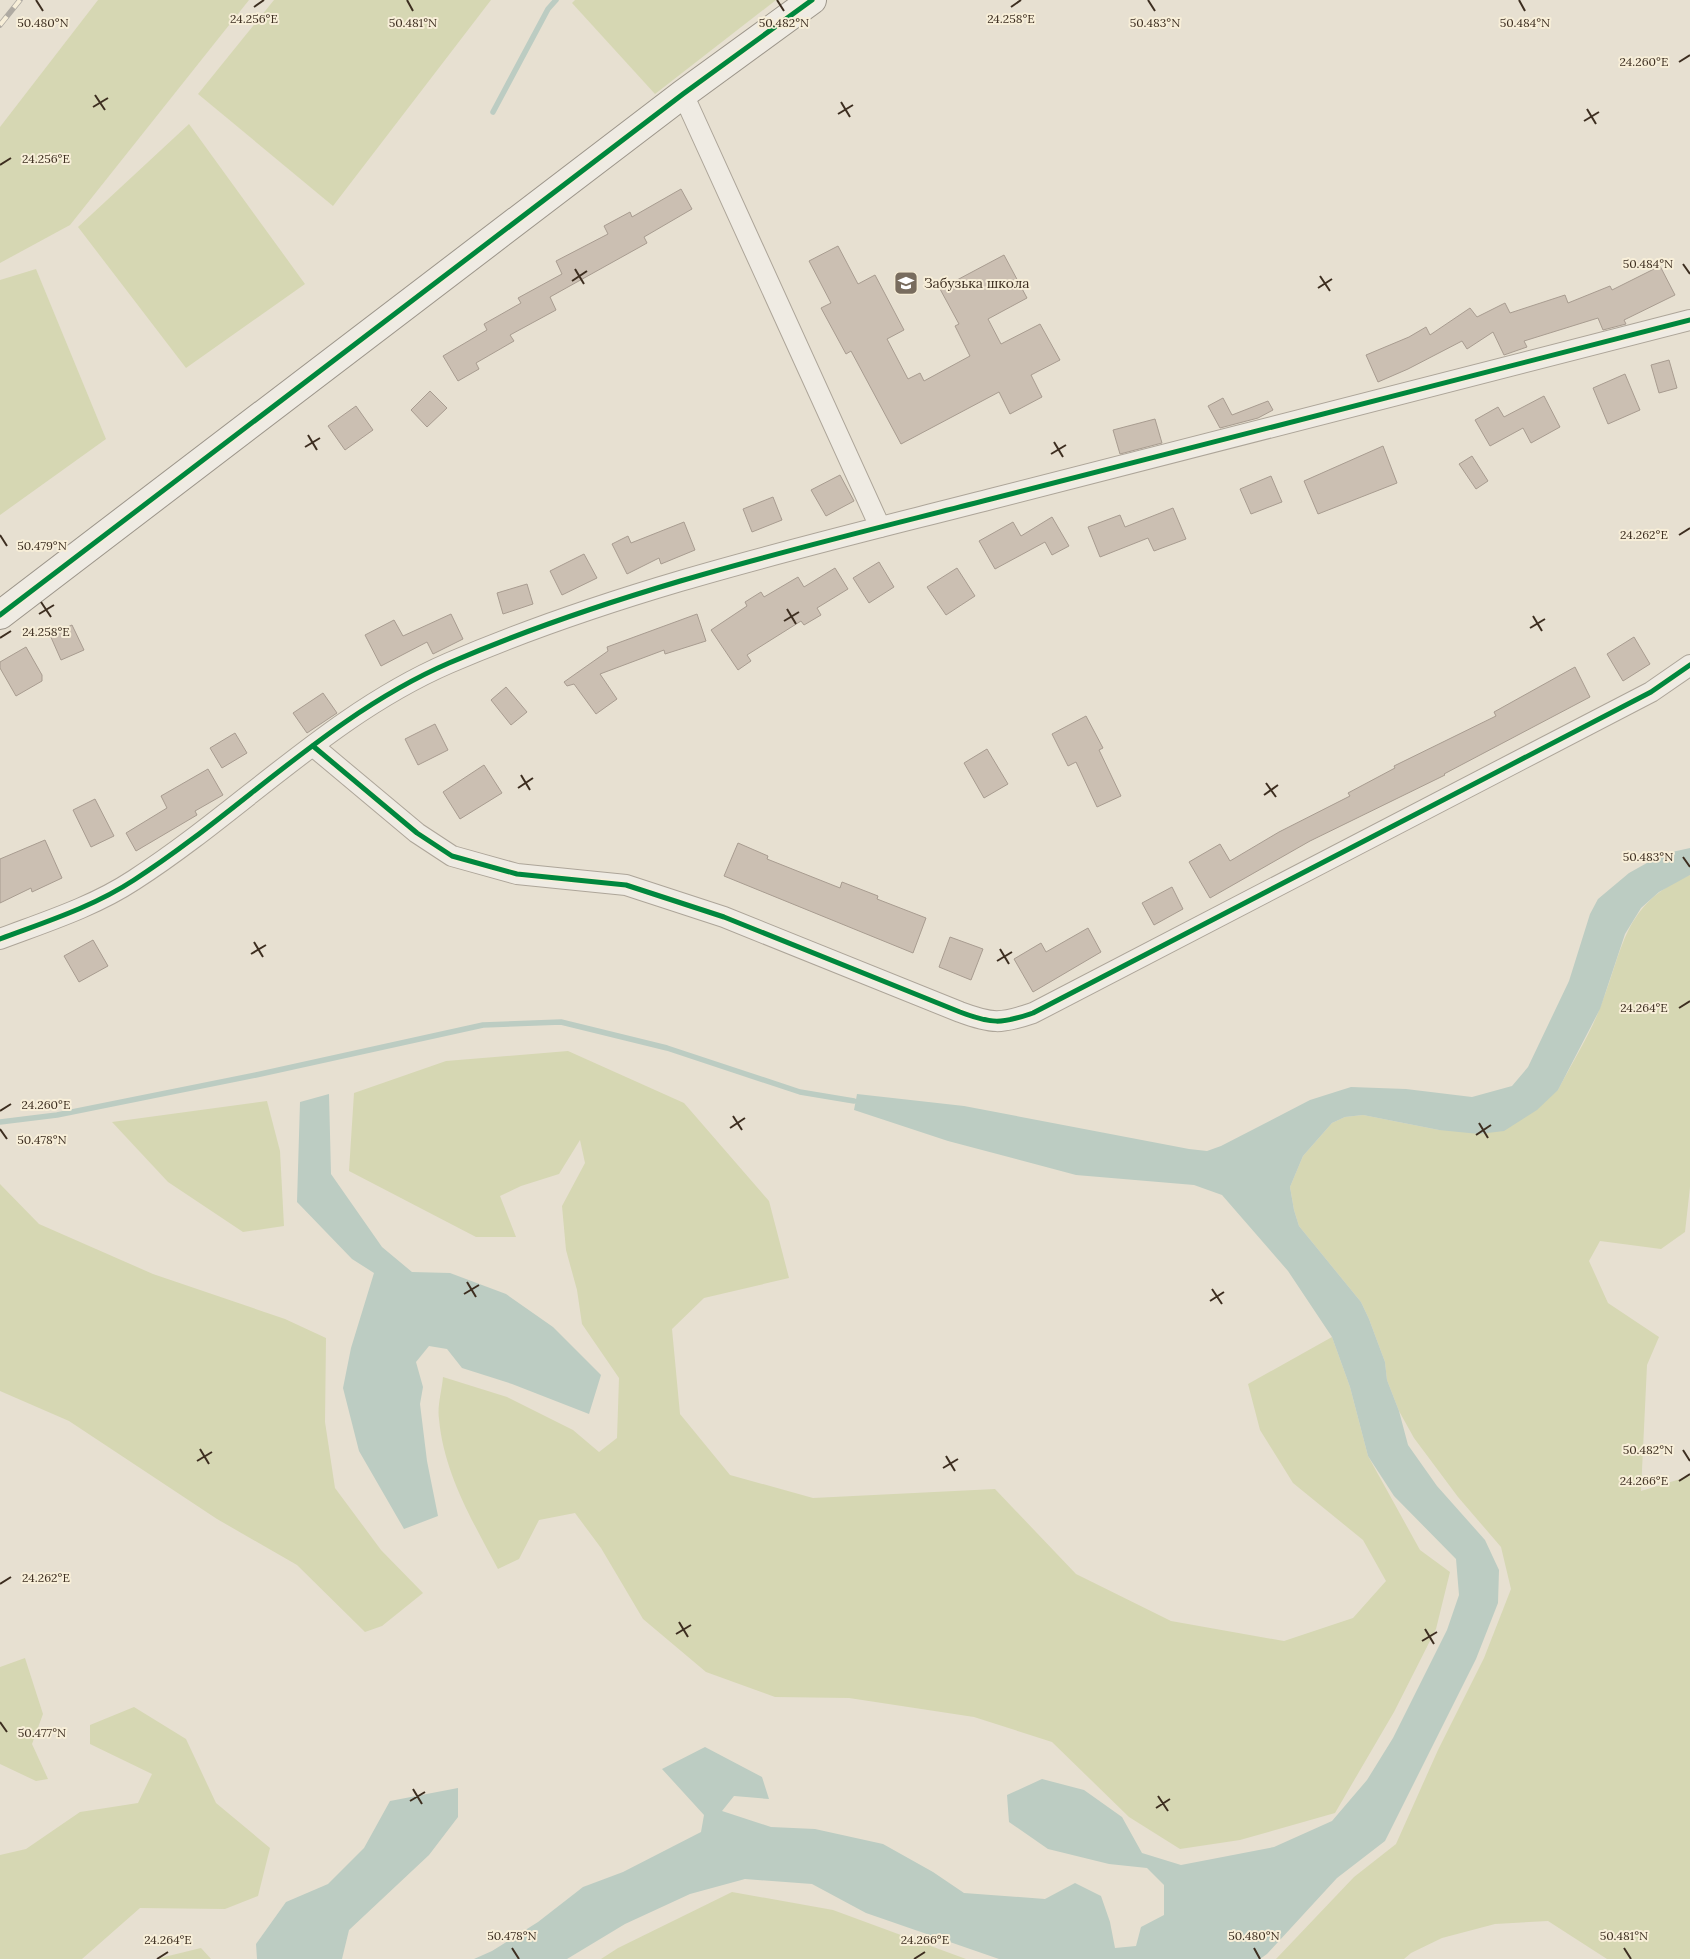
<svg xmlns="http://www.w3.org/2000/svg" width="1690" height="1959" font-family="Lora,serif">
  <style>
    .green { fill: #d6d7b3 }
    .water { fill: #bcccc2 }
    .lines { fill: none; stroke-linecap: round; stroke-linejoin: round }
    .stream { stroke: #bcccc2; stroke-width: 5.5 }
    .building { fill: #cbbfb2; stroke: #a89c90 }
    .street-casing { stroke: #ada599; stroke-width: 22 }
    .secondary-casing { stroke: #9c958a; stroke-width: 30 }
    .street { stroke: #efebe3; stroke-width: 20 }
    .secondary { stroke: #efebe3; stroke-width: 28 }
    .rail-casing { stroke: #afaaa2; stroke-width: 5.5 }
    .rail { stroke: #f7eed8; stroke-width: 4; stroke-dasharray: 11; stroke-linecap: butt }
    .cycleway-casing { stroke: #f7eed8; stroke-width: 8 }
    .cycleway { stroke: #00873e; stroke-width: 5 }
    .ticks { fill: none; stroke: #3d2e20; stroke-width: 2 }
    .labels { text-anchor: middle; stroke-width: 4; stroke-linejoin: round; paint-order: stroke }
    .poi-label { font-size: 14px; fill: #3d2e20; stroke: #f7eed8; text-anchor: start }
    .ticks-label { font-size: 12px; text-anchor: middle; fill: #3d2e20; stroke: #f7eed8; stroke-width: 4; stroke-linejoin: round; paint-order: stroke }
  </style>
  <rect width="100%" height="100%" fill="#e7e0d1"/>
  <g class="green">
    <path d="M98 0H249L70 225 0 263V127Z"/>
    <path d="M274 0H491L333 206 198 94Z"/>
    <path d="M575 0H776L655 94 572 3Z"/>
    <path d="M189 124 305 284 186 368 78 227Z"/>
    <path d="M36 269 106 439 0 515V280Z"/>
    <path d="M1690 875V1187L1685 1232 1661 1249 1600 1241 1589 1261 1608 1303 1659 1337 1647 1365 1641 1491 1690 1476V1959H1607L1548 1921 1495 1924 1442 1938 1411 1953 1404 1959H1276L1354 1877 1396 1844 1438 1750 1484 1658 1511 1589 1501 1547 1458 1497 1414 1438 1399 1411 1387 1380 1385 1362 1369 1319 1361 1302 1299 1226 1294 1210 1290 1187 1303 1156 1332 1123 1345 1117 1363 1115 1439 1130 1558 1090C1572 1063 1589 1036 1600 1008 1624 949 1622 904 1690 875Z"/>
    <path d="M568 1051 684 1103 769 1201 789 1278 704 1298 672 1329 680 1414 730 1475 813 1498 995 1489 1076 1574 1171 1621 1284 1641 1353 1618 1386 1581 1363 1540 1293 1483 1260 1430 1248 1384 1332 1337 1350 1387 1368 1456 1420 1550 1450 1572 1436 1629 1394 1712 1335 1813 1240 1840 1180 1849 1129 1817 1052 1742 974 1717 849 1698 775 1697 706 1672 643 1619 601 1548 575 1513 539 1520 519 1559 498 1569C473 1522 444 1474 439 1419 437 1406 442 1390 443 1377L507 1397 573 1430 599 1452 617 1438 619 1378 582 1324 577 1290 566 1250 562 1206 585 1163 580 1140 559 1174 521 1186 500 1196 516 1237H476L349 1171 354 1093 446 1061Z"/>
    <path d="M267 1101 280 1151 284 1226 243 1232 168 1182 112 1122Z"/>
    <path d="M0 1184 39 1224 153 1274 285 1319 326 1338 325 1422 335 1488 381 1550 423 1593 382 1626 365 1632 297 1565 217 1519 69 1421 0 1391Z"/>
    <path d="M25 1658 43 1714 32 1744 48 1779 36 1781 0 1764V1667Z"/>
    <path d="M134 1707 186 1739 216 1803 270 1848 258 1896 225 1909 140 1908 82 1959H0V1855L26 1849 80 1812 138 1803 152 1774 90 1744V1725Z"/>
    <path d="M732 1892 833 1910 966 1959H601L618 1948Z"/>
    <path d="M201 1948 211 1959H159L160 1958Z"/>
  </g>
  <g class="water">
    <path d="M1690 848V875L1659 892 1641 908 1625 934 1600 1009 1558 1090 1537 1110 1504 1131 1479 1134 1439 1130 1363 1115 1345 1117 1332 1123 1303 1156 1290 1187 1294 1210 1299 1226 1361 1302 1369 1319 1385 1362 1387 1380 1399 1411 1408 1445 1437 1486 1485 1540 1499 1570 1498 1603 1476 1659 1385 1841 1337 1878 1267 1954 1260 1959H999L866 1913 812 1884 745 1879 690 1894 625 1924 567 1959H474L492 1951 538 1922 583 1887 623 1872 701 1832 704 1815 662 1769 705 1747 762 1777 769 1799 734 1796 722 1811 771 1827 815 1829 883 1844 933 1872 964 1893 1045 1899 1075 1883 1101 1896 1110 1922 1115 1948 1136 1946 1141 1927 1164 1915V1885L1147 1868 1109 1864 1048 1849 1009 1822 1007 1795 1042 1779 1084 1790 1122 1817 1142 1853 1181 1865 1274 1847 1332 1821 1367 1780 1393 1738 1447 1630 1459 1595 1456 1559 1394 1496 1368 1456 1350 1387 1332 1337 1288 1271 1222 1195 1194 1185 1076 1175 948 1141 854 1110 857 1094 964 1106 1189 1149 1207 1151 1221 1146 1310 1100 1351 1087 1406 1089 1472 1097 1512 1086 1528 1067 1569 981 1590 914 1598 899 1629 873 1663 854Z"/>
    <path d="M329 1094 331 1174 382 1247 412 1272 450 1273 506 1294 553 1327 601 1375 589 1414 512 1384 462 1368 447 1349 429 1346 416 1362 423 1387 420 1404 427 1461 438 1516 404 1529 359 1451 343 1388 351 1348 374 1273 352 1259 297 1202 300 1102Z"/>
    <path d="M458 1788V1817L429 1855 349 1930 342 1959H257L256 1944 286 1902 328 1884 364 1848 390 1801Z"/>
  </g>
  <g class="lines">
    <g class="stream">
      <path d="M493 112 548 9 556 0"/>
      <path d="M0 1122 57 1115 256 1075 483 1025 561 1022 667 1048 800 1092 854 1101"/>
    </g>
  </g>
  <g class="building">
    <path d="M681 189 692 209 644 237 647 243 550 297 556 310 510 335 514 341 476 363 479 369 458 381 443 356 487 330 484 324 521 303 518 298 562 274 556 261 608 234 604 226 630 212 632 217Z"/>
    <path d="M838 246 858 284 875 275 904 330 887 339 908 379 920 373 924 381 970 356 955 326 959 324 940 289 1004 255 1027 298 988 319 1001 344 1040 324 1060 360 1031 375 1042 397 1010 414 999 392 901 444 851 351 846 354 821 308 831 303 809 261Z"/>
    <path d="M1660 266 1675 295 1624 320 1626 324 1603 330 1598 318 1524 341 1527 347 1504 355 1493 332 1467 349 1462 341 1408 369 1378 382 1366 355 1409 337 1426 327 1430 335 1470 308 1477 317 1505 303 1510 313 1565 295 1568 303 1610 286 1612 290Z"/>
    <path d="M1669 360 1677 388 1659 393 1651 365Z"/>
    <path d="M1625 374 1640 410 1608 424 1593 388Z"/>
    <path d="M430 391 447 408 427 427 411 410Z"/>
    <path d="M1544 396 1560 427 1531 443 1523 428 1490 446 1475 420 1498 407 1504 417Z"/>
    <path d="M1223 398 1232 415 1268 401 1273 410 1258 418 1220 428 1208 406Z"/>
    <path d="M356 406 373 430 345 450 328 426Z"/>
    <path d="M1155 419 1162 443 1120 454 1113 430Z"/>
    <path d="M1383 446 1397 483 1318 514 1304 481Z"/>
    <path d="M1472 456 1488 481 1476 489 1459 464Z"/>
    <path d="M840 475 854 501 826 516 811 490Z"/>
    <path d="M1271 476 1282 502 1251 514 1240 489Z"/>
    <path d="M773 497 782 520 752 532 743 509Z"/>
    <path d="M1173 508 1186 539 1154 551 1148 538 1100 557 1088 527 1120 515 1125 527Z"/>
    <path d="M1052 517 1069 546 1052 555 1045 542 995 569 979 541 1013 522 1021 536Z"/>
    <path d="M684 522 695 550 661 564 659 558 627 574 612 544 628 536 631 543Z"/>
    <path d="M584 554 597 578 562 595 550 571Z"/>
    <path d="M879 562 894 587 869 603 853 578Z"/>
    <path d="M835 568 848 589 817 608 821 615 804 625 801 621 747 655 751 661 738 670 711 630 747 606 745 602 761 592 764 597 798 577 804 587Z"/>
    <path d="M957 568 975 596 946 615 927 587Z"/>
    <path d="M527 584 533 604 503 614 497 593Z"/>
    <path d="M451 614 463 639 433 654 427 642 381 666 365 635 394 620 403 636Z"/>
    <path d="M697 614 706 641 665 654 664 650 600 674 617 699 596 714 574 684 567 686 564 682 608 651 607 647Z"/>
    <path d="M72 625 84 650 61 660 50 635Z"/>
    <path d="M1634 637 1650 664 1623 681 1607 654Z"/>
    <path d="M26 647 42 675V681L16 696 0 668V662Z"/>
    <path d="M1575 667 1590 697 1444 774 1445 775 1310 841 1210 898 1189 862 1220 844 1230 861 1279 832 1350 796 1348 793 1395 768 1394 766 1496 716 1494 712Z"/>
    <path d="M506 687 527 712 511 725 491 700Z"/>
    <path d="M323 693 337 713 307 733 293 713Z"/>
    <path d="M1086 716 1103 748 1099 750 1121 796 1097 807 1076 762 1068 766 1052 734Z"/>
    <path d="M435 724 448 750 418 765 405 739Z"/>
    <path d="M235 733 247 753 222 768 210 748Z"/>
    <path d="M987 749 1008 784 984 798 964 763Z"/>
    <path d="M484 765 502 793 460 819 443 792Z"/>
    <path d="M208 769 223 795 195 811 197 815 136 851 126 833 167 808 161 796Z"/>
    <path d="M95 799 114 836 91 847 73 810Z"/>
    <path d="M45 840 62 878 32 892 31 888 0 903V859Z"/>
    <path d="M738 843 768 856 767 859 840 888 842 882 878 896 877 899 926 918 913 953 724 876Z"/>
    <path d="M1172 887 1183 909 1154 925 1142 903Z"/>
    <path d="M1088 928 1101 952 1033 992 1014 959 1041 943 1046 952Z"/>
    <path d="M950 937 983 949 971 980 939 967Z"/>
    <path d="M93 940 108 966 79 982 64 956Z"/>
  </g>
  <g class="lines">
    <g class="street-casing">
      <g id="street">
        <path d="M683 94 880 527"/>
        <path d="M313 746 417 833 452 856 517 874 626 885 724 917 960 1012C992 1024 1001 1024 1033 1013L1651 692 1690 665"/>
        <path d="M0 939C45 922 93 907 134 880 241 811 331 714 449 663 623 588 808 546 991 499 1224 439 1457 379 1690 320"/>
      </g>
    </g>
    <g class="secondary-casing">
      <path id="secondary" d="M0 615 683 94 812 0"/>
    </g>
    <use href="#street" class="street"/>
    <use href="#secondary" class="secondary"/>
    <g class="rail-casing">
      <path id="rail" d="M0 25 20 0"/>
    </g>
    <use href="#rail" class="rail"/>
    <g class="cycleway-casing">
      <g id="cycleway">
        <path d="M0 615 683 94 812 0"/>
        <path d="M313 746 417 833 452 856 517 874 626 885 724 917 960 1012C992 1024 1001 1024 1033 1013L1651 692 1690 665"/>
        <path d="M0 939C45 922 93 907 134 880 241 811 331 714 449 663 623 588 808 546 991 499 1224 439 1457 379 1690 320"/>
      </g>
    </g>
    <use href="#cycleway" class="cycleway"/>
  </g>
  <path class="ticks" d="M36 0 43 11M407 0 413 11M777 0 784 11M1148 0 1155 11M1519 0 1525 11M254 7 264 0M1011 7 1021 0M1679 62 1690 55M95 95 105 110M841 102 850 117M93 107 108 98M1587 109 1596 124M838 114 853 105M1584 121 1599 112M0 165 11 158M1683 264 1690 274M575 269 584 284M1320 276 1330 291M572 281 587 271M1318 288 1332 279M308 435 317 450M1054 442 1063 457M305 447 320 438M1051 454 1066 445M0 535 7 546M1679 535 1690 528M41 602 51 617M787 609 796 624M39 614 54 605M1533 616 1542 631M784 621 799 612M1530 628 1545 619M0 638 11 631M521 775 530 790M1266 783 1276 797M518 788 533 778M1264 795 1278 785M1683 857 1690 867M254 942 263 957M1000 949 1009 964M251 954 266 945M997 961 1012 952M1679 1008 1690 1001M0 1111 11 1104M733 1116 742 1130M1479 1123 1488 1138M730 1128 745 1118M0 1129 7 1139M1476 1135 1491 1125M467 1282 476 1297M1212 1289 1222 1304M464 1294 479 1285M1210 1301 1224 1292M200 1449 209 1464M1683 1450 1690 1461M946 1456 955 1471M197 1461 212 1452M943 1468 958 1459M1679 1481 1690 1474M0 1584 11 1577M679 1622 688 1637M1425 1629 1434 1644M676 1634 691 1625M1422 1641 1437 1632M0 1722 7 1732M413 1789 422 1804M1158 1796 1168 1811M410 1801 425 1792M1156 1808 1170 1799M512 1948 519 1959M1254 1948 1260 1959M1624 1948 1631 1959M157 1959 168 1952M914 1959 925 1952"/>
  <defs>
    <g id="school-square" transform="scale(1.25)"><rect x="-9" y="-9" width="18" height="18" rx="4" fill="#786c5e" stroke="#f7eed8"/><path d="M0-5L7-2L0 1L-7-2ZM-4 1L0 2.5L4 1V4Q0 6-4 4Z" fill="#fff"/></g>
  </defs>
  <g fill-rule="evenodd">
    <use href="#school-square" x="906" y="283"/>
  </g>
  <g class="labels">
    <g class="poi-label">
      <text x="924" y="288">Забузька школа</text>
    </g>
  </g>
  <g class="ticks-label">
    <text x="254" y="23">24.256°E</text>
    <text x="1011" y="23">24.258°E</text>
    <text x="43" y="27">50.480°N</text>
    <text x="413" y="27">50.481°N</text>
    <text x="784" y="27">50.482°N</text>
    <text x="1155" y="27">50.483°N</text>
    <text x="1525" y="27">50.484°N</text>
    <text x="1644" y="66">24.260°E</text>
    <text x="46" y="163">24.256°E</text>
    <text x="1648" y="268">50.484°N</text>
    <text x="1644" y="539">24.262°E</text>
    <text x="42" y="550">50.479°N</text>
    <text x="46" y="636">24.258°E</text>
    <text x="1648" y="861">50.483°N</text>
    <text x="1644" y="1012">24.264°E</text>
    <text x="46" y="1109">24.260°E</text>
    <text x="42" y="1144">50.478°N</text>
    <text x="1648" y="1454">50.482°N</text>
    <text x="1644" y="1485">24.266°E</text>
    <text x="46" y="1582">24.262°E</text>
    <text x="42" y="1737">50.477°N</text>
    <text x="512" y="1940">50.478°N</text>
    <text x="1254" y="1940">50.480°N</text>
    <text x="1624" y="1940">50.481°N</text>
    <text x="168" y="1944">24.264°E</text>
    <text x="925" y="1944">24.266°E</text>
  </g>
</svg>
